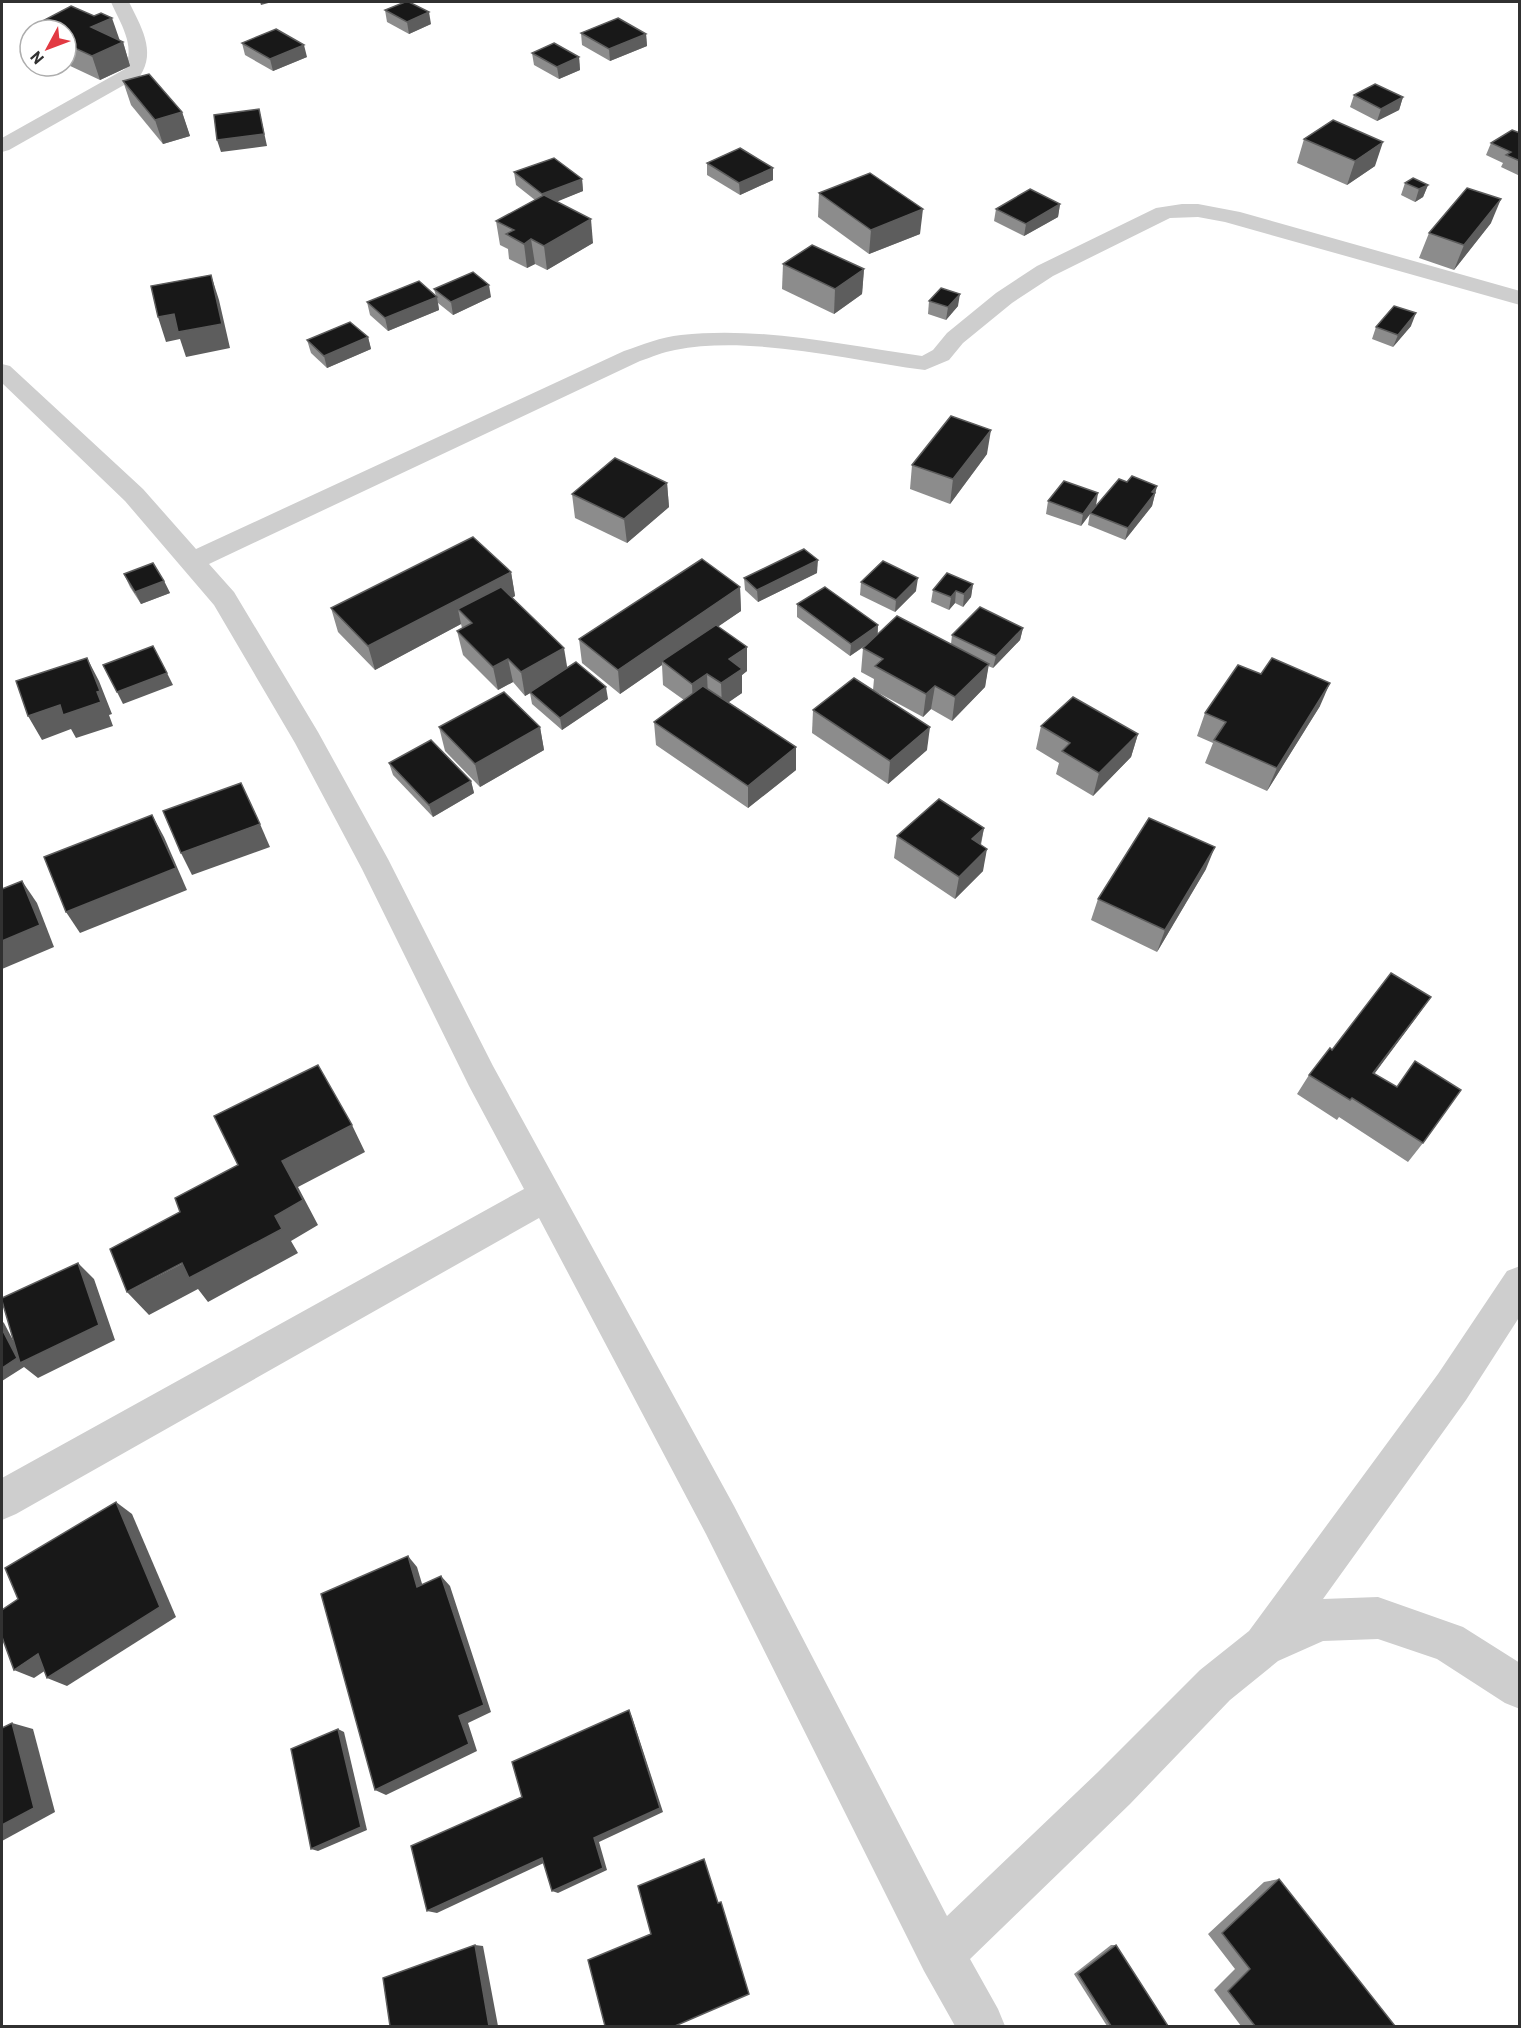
<svg xmlns="http://www.w3.org/2000/svg" width="1521" height="2028" font-family="Barlow,sans-serif">
  <style>
    .lines { fill: none; stroke-linecap: round; stroke-linejoin: round }
    .minor { fill: #cecece; fill-rule: evenodd }
    .wall { fill: #8c8c8c }
    .shaded-wall { fill: #5d5d5d }
    .building { fill: #181818; stroke: #5d5d5d; stroke-width: 1.5 }
  </style>
  <rect width="100%" height="100%" fill="#fff"/>
  <g class="lines">
    <g class="minor">
      <path d="M111 2H129C140 25 157 51 140 76L9 150 2 152V138L125 69C136 45 120 23 111 2Z"/>
      <path d="M1198 204 1240 212 1520 291V305L1225 222 1198 217 1170 218 1053 276 1012 303 963 343 949 360 925 370C848 360 751 335 675 350 663 352 652 357 640 361L209 564 234 592 318 732 388 859 493 1066 734 1506 947 1916 1098 1772 1200 1670 1249 1631 1438 1374 1507 1271 1520 1266V1316L1466 1400 1323 1599 1378 1597 1463 1627 1520 1663V1709L1505 1703 1437 1659 1378 1639 1323 1641 1278 1661 1230 1700 1130 1804 970 1959 998 2009 1005 2026H955L924 1971 706 1534 539 1218 16 1514 2 1520V1478L524 1189 469 1086 362 869 295 743 214 605 125 501 2 383V364L10 366 143 489 196 549 624 351C642 345 661 337 681 335 761 326 842 345 922 356L933 350 947 333 996 293 1037 266 1156 208 1182 204Z"/>
    </g>
  </g>
  <g class="wall">
    <path d="M385 10 431 24 409 34 387 22Z"/>
    <path d="M37 24 119 40 123 42 130 66 100 80 66 64V30H39Z"/>
    <path d="M581 33 646 34 647 46 610 61 582 45Z"/>
    <path d="M242 43 307 57 273 71 245 55Z"/>
    <path d="M532 53 579 57 580 70 559 79 534 65Z"/>
    <path d="M123 81 182 112 190 136 163 144 131 105Z"/>
    <path d="M1354 95 1403 97 1399 110 1377 121 1350 107Z"/>
    <path d="M1520 133V176L1501 167 1503 163 1486 155 1491 143Z"/>
    <path d="M1304 139 1375 166 1347 185 1297 163Z"/>
    <path d="M707 163 773 168V180L740 195 707 175Z"/>
    <path d="M514 172 582 179 583 191 557 201 593 243 547 270 535 264 527 268 509 259 508 249 500 245 496 221 535 200 516 185Z"/>
    <path d="M1405 183 1428 185 1423 197 1415 202 1401 195Z"/>
    <path d="M819 193 920 234 869 254 818 217Z"/>
    <path d="M1060 204 1058 217 1024 236 994 221 996 209Z"/>
    <path d="M1491 223 1454 270 1419 258 1429 233Z"/>
    <path d="M783 264 864 269 862 294 834 314 782 289Z"/>
    <path d="M434 289 491 297 453 315 438 303 439 310 388 331 370 315 367 302 436 296Z"/>
    <path d="M929 301 958 306 946 320 928 314Z"/>
    <path d="M1411 326 1393 347 1372 339 1376 327Z"/>
    <path d="M368 337 371 349 327 368 311 353 307 340Z"/>
    <path d="M987 454 950 504 910 489 912 465Z"/>
    <path d="M1127 482 1157 486 1152 506 1125 540 1088 525 1090 513Z"/>
    <path d="M667 483 669 507 627 543 575 518 572 494Z"/>
    <path d="M1048 501 1096 506 1081 526 1046 514Z"/>
    <path d="M511 572 515 596 512 598 567 668 608 699 562 730 532 704 530 693 525 696 513 682 498 690 463 655 457 631 462 628 461 624 375 670 338 632 331 608Z"/>
    <path d="M817 573 758 602 745 590 744 578Z"/>
    <path d="M124 574 164 581 170 593 141 604 130 587Z"/>
    <path d="M861 582 916 591 895 612 860 595Z"/>
    <path d="M973 584 971 597 963 607 955 603 949 610 931 602 933 590Z"/>
    <path d="M740 587 741 611 718 626 747 671 742 675V693L728 702 796 747V770L748 808 656 745 654 722 684 700 663 685 662 665 620 694 582 663 579 639Z"/>
    <path d="M797 604 878 625V634L951 644 952 635 1023 628 1020 640 993 668 988 666 985 687 952 721 931 709 923 717 873 690 874 679 861 672 863 648 865 646 850 656 797 617Z"/>
    <path d="M1320 706 1267 791 1205 763 1213 743 1197 736 1205 713Z"/>
    <path d="M813 710 927 750 888 784 812 733Z"/>
    <path d="M1041 726 1138 734 1131 757 1093 796 1056 774 1059 763 1036 749Z"/>
    <path d="M439 727H540L544 750 480 787 445 751Z"/>
    <path d="M389 763 471 781 474 793 433 817 393 775Z"/>
    <path d="M984 828 981 845 983 871 955 899 894 858 897 836Z"/>
    <path d="M1206 869 1157 952 1091 920 1098 899Z"/>
    <path d="M1431 997 1374 1074 1423 1143 1408 1162 1339 1117 1337 1120 1297 1094 1309 1075 1332 1050Z"/>
    <path d="M1279 1879 1395 2026H1241L1214 1990 1235 1969 1208 1934 1264 1882Z"/>
    <path d="M1111 1945H1116L1168 2026H1107L1074 1974Z"/>
  </g>
  <g class="shaded-wall">
    <path d="M260 2H272L261 5Z"/>
    <path d="M429 12 431 24 409 34 407 22Z"/>
    <path d="M112 18 120 41 91 27Z"/>
    <path d="M646 34 647 46 610 61 609 49Z"/>
    <path d="M123 42 130 66 100 80 92 56Z"/>
    <path d="M304 45 307 57 273 71 270 59Z"/>
    <path d="M579 57 580 70 559 79 557 67Z"/>
    <path d="M1403 97 1399 110 1377 121 1381 109Z"/>
    <path d="M259 109 267 146 221 152 217 140Z"/>
    <path d="M182 112 190 136 163 144 155 120Z"/>
    <path d="M1383 142 1375 166 1347 185 1355 161Z"/>
    <path d="M773 168V180L740 195 739 183Z"/>
    <path d="M582 179 583 191 544 207 542 194Z"/>
    <path d="M1428 185 1423 197 1415 202 1419 189Z"/>
    <path d="M1501 199 1491 223 1454 270 1464 245Z"/>
    <path d="M1060 204 1058 217 1024 236 1026 224Z"/>
    <path d="M923 209 920 234 869 254 871 230Z"/>
    <path d="M591 219 593 243 547 270 544 246Z"/>
    <path d="M531 239 535 264 527 268 524 244Z"/>
    <path d="M864 269 862 294 834 314 835 289Z"/>
    <path d="M211 275 219 300 230 348 186 357 180 339 166 342 158 317Z"/>
    <path d="M489 285 491 297 453 315 451 302Z"/>
    <path d="M960 294 958 306 946 320 948 307Z"/>
    <path d="M437 297 439 310 388 331 385 318Z"/>
    <path d="M1416 313 1411 326 1393 347 1398 335Z"/>
    <path d="M368 337 371 349 327 368 324 356Z"/>
    <path d="M991 430 987 454 950 504 953 479Z"/>
    <path d="M667 483 669 507 627 543 624 519Z"/>
    <path d="M1157 486 1152 506 1125 540 1128 528 1152 492Z"/>
    <path d="M1098 493 1096 506 1081 526 1083 514Z"/>
    <path d="M818 560 817 573 758 602 757 590Z"/>
    <path d="M511 572 515 596 469 620 458 609 461 624 375 670 368 646Z"/>
    <path d="M918 578 916 591 895 612 896 600Z"/>
    <path d="M164 581 170 593 141 604 135 592Z"/>
    <path d="M973 584 971 597 963 607 964 594Z"/>
    <path d="M740 587 741 611 665 663 662 661V665L620 694 618 670Z"/>
    <path d="M956 591 955 603 949 610 951 597Z"/>
    <path d="M878 625 877 637 850 656 851 644Z"/>
    <path d="M1023 628 1020 640 993 668 996 656Z"/>
    <path d="M747 647V671L742 675V693L722 707 721 683 729 659Z"/>
    <path d="M564 648 568 672 525 696 521 672Z"/>
    <path d="M87 658 99 681 112 714 109 715 113 726 76 738 71 729 42 740 28 716 97 692Z"/>
    <path d="M508 659 513 682 498 690 493 667Z"/>
    <path d="M989 664 985 687 952 721 955 697Z"/>
    <path d="M167 673 173 685 123 704 117 692Z"/>
    <path d="M707 674 708 697 693 708 692 684Z"/>
    <path d="M1330 683 1320 706 1267 791 1277 768Z"/>
    <path d="M935 686 931 709 923 717 926 694Z"/>
    <path d="M606 687 608 699 562 730 560 718Z"/>
    <path d="M540 727 544 750 480 787 475 764Z"/>
    <path d="M930 727 927 750 888 784 890 761Z"/>
    <path d="M1138 734 1131 757 1093 796 1099 773Z"/>
    <path d="M796 747V770L748 808V786Z"/>
    <path d="M471 781 474 793 433 817 429 805Z"/>
    <path d="M152 815 164 837 187 890 80 933 66 912Z"/>
    <path d="M260 824 270 847 192 875 181 853Z"/>
    <path d="M984 828 979 851 972 839Z"/>
    <path d="M1215 847 1206 869 1157 952 1165 930Z"/>
    <path d="M987 849 983 871 955 899 959 877Z"/>
    <path d="M22 881 37 903 54 947 2 969V941Z"/>
    <path d="M1431 997 1416 1018 1360 1093 1373 1073Z"/>
    <path d="M352 1125 365 1152 298 1187 318 1225 291 1241 298 1253 208 1302 198 1289 149 1315 127 1292 275 1216 282 1161Z"/>
    <path d="M78 1263 94 1279 115 1340 38 1378 24 1367 2 1381V1321L4 1323 24 1361Z"/>
    <path d="M116 1502 132 1514 176 1617 67 1686 47 1678Z"/>
    <path d="M408 1556 417 1567 426 1597 417 1587Z"/>
    <path d="M441 1576 450 1586 491 1712 468 1723 477 1751 386 1795 375 1790 459 1716Z"/>
    <path d="M38 1654 58 1662 34 1678 14 1670Z"/>
    <path d="M629 1710 632 1717 663 1812 599 1842 607 1870 558 1893 552 1891 594 1838Z"/>
    <path d="M12 1723 33 1729 55 1812 2 1841V1825Z"/>
    <path d="M338 1729 344 1732 367 1830 318 1851 311 1849Z"/>
    <path d="M542 1858 548 1861 437 1913 427 1911Z"/>
    <path d="M475 1945 483 1946 498 2026H489Z"/>
  </g>
  <g class="building">
    <path d="M405 2H409L429 12 407 22 385 10Z"/>
    <path d="M71 6 94 16 101 13 112 18 91 27 123 42 92 56 66 44V30H46L48 29 37 24Z"/>
    <path d="M618 18 646 34 609 49 581 33Z"/>
    <path d="M276 29 304 45 270 59 242 43Z"/>
    <path d="M554 43 579 57 557 67 532 53Z"/>
    <path d="M149 74 182 112 155 120 123 81Z"/>
    <path d="M1375 84 1403 97 1381 109 1354 95Z"/>
    <path d="M259 109 264 134 217 140 214 115Z"/>
    <path d="M1333 120 1383 142 1355 161 1304 139Z"/>
    <path d="M1512 130 1520 133V161L1506 155 1511 152 1491 143Z"/>
    <path d="M740 148 773 168 739 183 707 163Z"/>
    <path d="M554 158 582 179 542 194 514 172Z"/>
    <path d="M870 173 923 209 871 230 819 193Z"/>
    <path d="M1413 178 1428 185 1419 189 1405 183Z"/>
    <path d="M1467 188 1501 199 1464 245 1429 233Z"/>
    <path d="M1030 189 1060 204 1026 224 996 209Z"/>
    <path d="M544 195 591 219 544 246 531 239 524 244 506 234 514 230 496 221Z"/>
    <path d="M812 245 864 269 835 289 783 264Z"/>
    <path d="M473 272 489 285 451 302 434 289Z"/>
    <path d="M211 275 222 324 178 332 174 314 158 317 151 286Z"/>
    <path d="M419 281 437 297 385 318 367 302Z"/>
    <path d="M941 288 960 294 948 307 929 301Z"/>
    <path d="M1394 306 1416 313 1398 335 1376 327Z"/>
    <path d="M350 322 368 337 324 356 307 340Z"/>
    <path d="M951 416 991 430 953 479 912 465Z"/>
    <path d="M615 458 667 483 624 519 572 494Z"/>
    <path d="M1132 476 1157 486 1152 492 1155 493 1128 528 1090 513 1119 479 1127 482Z"/>
    <path d="M1064 481 1098 493 1083 514 1048 501Z"/>
    <path d="M473 537 511 572 368 646 331 608Z"/>
    <path d="M804 549 818 560 757 590 744 578Z"/>
    <path d="M702 559 740 587 618 670 579 639Z"/>
    <path d="M883 561 918 578 896 600 861 582Z"/>
    <path d="M153 563 164 581 135 592 124 574Z"/>
    <path d="M947 573 973 584 964 594 956 591 951 597 933 590Z"/>
    <path d="M501 587 564 648 521 672 508 659 493 667 457 631 472 623 458 609Z"/>
    <path d="M825 587 878 625 851 644 797 604Z"/>
    <path d="M980 607 1023 628 996 656 952 635Z"/>
    <path d="M897 616 989 664 955 697 935 686 926 694 875 666 883 659 863 648Z"/>
    <path d="M716 625 747 647 729 659 742 669 721 683 707 674 692 684 662 661Z"/>
    <path d="M153 646 167 673 117 692 103 665Z"/>
    <path d="M87 658 100 691 97 692 101 702 63 715 60 705 28 716 16 681Z"/>
    <path d="M1272 658 1330 683 1277 768 1214 740 1226 722 1205 713 1238 665 1261 674Z"/>
    <path d="M576 662 606 687 560 718 530 692Z"/>
    <path d="M854 678 930 727 890 761 813 710Z"/>
    <path d="M703 686 796 747 748 786 654 722Z"/>
    <path d="M504 692 540 727 475 764 439 727Z"/>
    <path d="M1073 697 1138 734 1099 773 1062 751 1070 743 1041 726Z"/>
    <path d="M431 740 471 781 429 805 389 763Z"/>
    <path d="M241 783 260 824 181 853 163 811Z"/>
    <path d="M939 799 984 828 972 839 987 849 959 877 897 836Z"/>
    <path d="M152 815 176 868 66 912 44 857Z"/>
    <path d="M1149 818 1215 847 1165 930 1098 899Z"/>
    <path d="M22 881 40 925 2 941V889Z"/>
    <path d="M1391 973 1431 997 1373 1073 1397 1087 1415 1061 1461 1090 1423 1143 1352 1098 1350 1100 1309 1075 1330 1048 1332 1050Z"/>
    <path d="M318 1065 352 1125 282 1161 303 1200 275 1216 282 1229 189 1278 182 1263 127 1292 110 1249 180 1212 175 1198 238 1165 214 1116Z"/>
    <path d="M78 1263 99 1325 20 1363 2 1301V1298Z"/>
    <path d="M2 1329 17 1358 2 1368Z"/>
    <path d="M116 1502 160 1607 47 1678 38 1654 14 1670 2 1637V1610L18 1599 5 1568Z"/>
    <path d="M408 1556 417 1587 441 1576 484 1705 459 1716 469 1744 375 1790 321 1594Z"/>
    <path d="M629 1710 660 1808 594 1838 603 1868 552 1891 542 1858 427 1911 411 1846 522 1797 512 1762Z"/>
    <path d="M12 1723 34 1808 2 1825V1728Z"/>
    <path d="M338 1729 361 1827 311 1849 291 1749Z"/>
    <path d="M704 1859 718 1903 721 1902 749 1994 675 2026H605L588 1960 651 1934 638 1886Z"/>
    <path d="M1279 1879 1395 2026H1255L1228 1991 1250 1969 1222 1933Z"/>
    <path d="M475 1945 489 2026H390L383 1978Z"/>
    <path d="M1116 1945 1168 2026H1111L1078 1974Z"/>
  </g>
  <rect width="1521" height="2028" fill="none" stroke="#313131" stroke-width="6"/>
  <g transform="translate(48 48) rotate(229)"><circle r="28" fill="#ffffff" stroke="#adadad" stroke-width="1.5"/>
  <path d="M0-4.5L10 22L0 15L-10 22Z" fill="#e23942"/>
  <text y="-9" font-size="16" font-weight="bold" text-anchor="middle" fill="#313131">N</text>
  </g>
</svg>
